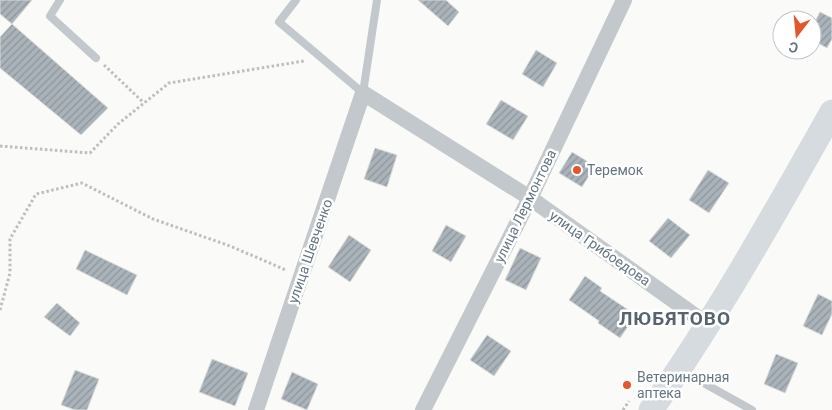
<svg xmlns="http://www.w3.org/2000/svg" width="832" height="410" font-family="Roboto,sans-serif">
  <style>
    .building { fill: url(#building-hatch); stroke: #dcdcda }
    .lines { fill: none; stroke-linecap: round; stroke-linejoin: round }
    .path { stroke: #bbbfc2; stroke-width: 3; stroke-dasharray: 2.5 2.5; stroke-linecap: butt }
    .lane { stroke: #c3c8cc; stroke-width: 8 }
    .street { stroke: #c3c8cc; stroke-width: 16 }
    .primary { stroke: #d6dbdf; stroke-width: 25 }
    .poi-dot { fill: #e4572e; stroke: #fff; stroke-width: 2 }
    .labels { text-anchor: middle; stroke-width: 5; stroke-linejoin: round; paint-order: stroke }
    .poi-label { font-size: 14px; fill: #657683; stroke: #fff; text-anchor: start }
    .street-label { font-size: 14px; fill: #657683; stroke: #fff }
    .district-label { font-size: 19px; font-weight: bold; letter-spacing: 1px; fill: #57646e; stroke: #fff }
  </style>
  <defs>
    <pattern id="building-hatch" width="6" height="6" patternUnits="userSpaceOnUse" patternTransform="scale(1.25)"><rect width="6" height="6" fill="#aab3b9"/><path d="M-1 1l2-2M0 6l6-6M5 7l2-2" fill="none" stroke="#8e969c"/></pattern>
  </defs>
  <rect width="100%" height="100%" fill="#fafaf8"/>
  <g class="building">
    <path d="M0 0H32L12 24 0 14Z"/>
    <path d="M418 0H446L459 12 448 26Z"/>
    <path d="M820 12 832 18V39L827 48 812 40V27Z"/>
    <path d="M12 24 108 108 81 135 0 68V37Z"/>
    <path d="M536 50 557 63 543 87 522 74Z"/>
    <path d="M501 100 528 116 513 140 486 124Z"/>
    <path d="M375 148 397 155 387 187 364 179Z"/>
    <path d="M572 152 595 166 582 187 559 173Z"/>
    <path d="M708 170 729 183 709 213 689 200Z"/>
    <path d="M668 218 690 235 671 258 649 241Z"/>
    <path d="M446 225 466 236 451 262 432 251Z"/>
    <path d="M349 235 371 250 350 282 328 267Z"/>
    <path d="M520 248 541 258 526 290 505 280Z"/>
    <path d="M85 250 137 275 127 295 76 269Z"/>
    <path d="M585 276 602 288 600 291 636 315 620 338 598 323 599 321 569 300Z"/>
    <path d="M818 294 832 301V314L822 335 803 326Z"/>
    <path d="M57 303 80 323 70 336 44 317Z"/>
    <path d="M487 335 511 351 494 376 470 360Z"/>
    <path d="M776 354 798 363 785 393 764 384Z"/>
    <path d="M212 359 248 373 235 406 199 392Z"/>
    <path d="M75 370 99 379 87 410H75L61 405Z"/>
    <path d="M292 372 318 384 307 410 281 399Z"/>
  </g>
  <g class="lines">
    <g class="path">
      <path d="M104 65 144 103"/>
      <path d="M0 146 90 153 118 124 169 83 304 61"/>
      <path d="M0 310 10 273V239L36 194 82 183 153 219 230 246 286 270"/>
      <path d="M623 410 629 401"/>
    </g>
    <g class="lane">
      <path d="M60 0 50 16 96 58"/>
      <path d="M296 0 279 22 363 93"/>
      <path d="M363 93 377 0"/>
      <path d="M682 371 752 410"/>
    </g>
    <g class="street">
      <path d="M256 410 363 93 530 198 708 325"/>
      <path d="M423 410 530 198 624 0"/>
    </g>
    <path class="primary" d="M651 410C718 315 775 213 832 112"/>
  </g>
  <g class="poi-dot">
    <circle cx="577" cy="170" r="5"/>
    <circle cx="627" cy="385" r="5"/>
  </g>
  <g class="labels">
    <g class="poi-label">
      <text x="587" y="175">Теремок</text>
      <text x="637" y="382">Ветеринарная<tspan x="637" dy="16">аптека</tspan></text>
    </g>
    <g class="street-label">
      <text transform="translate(525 206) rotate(-64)" y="5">улица Лермонтова</text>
      <text transform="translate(600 248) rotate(35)" y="5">улица Грибоедова</text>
      <text transform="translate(310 251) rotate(-71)" y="5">улица Шевченко</text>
    </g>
    <g class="district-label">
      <text x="675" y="325">ЛЮБЯТОВО</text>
    </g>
  </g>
  <g transform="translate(797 35) rotate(196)"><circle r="24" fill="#ffffff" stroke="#c1c8cd"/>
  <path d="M0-4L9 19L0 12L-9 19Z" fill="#e4572e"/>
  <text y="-8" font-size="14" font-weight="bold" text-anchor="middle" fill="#657683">С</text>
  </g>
</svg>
